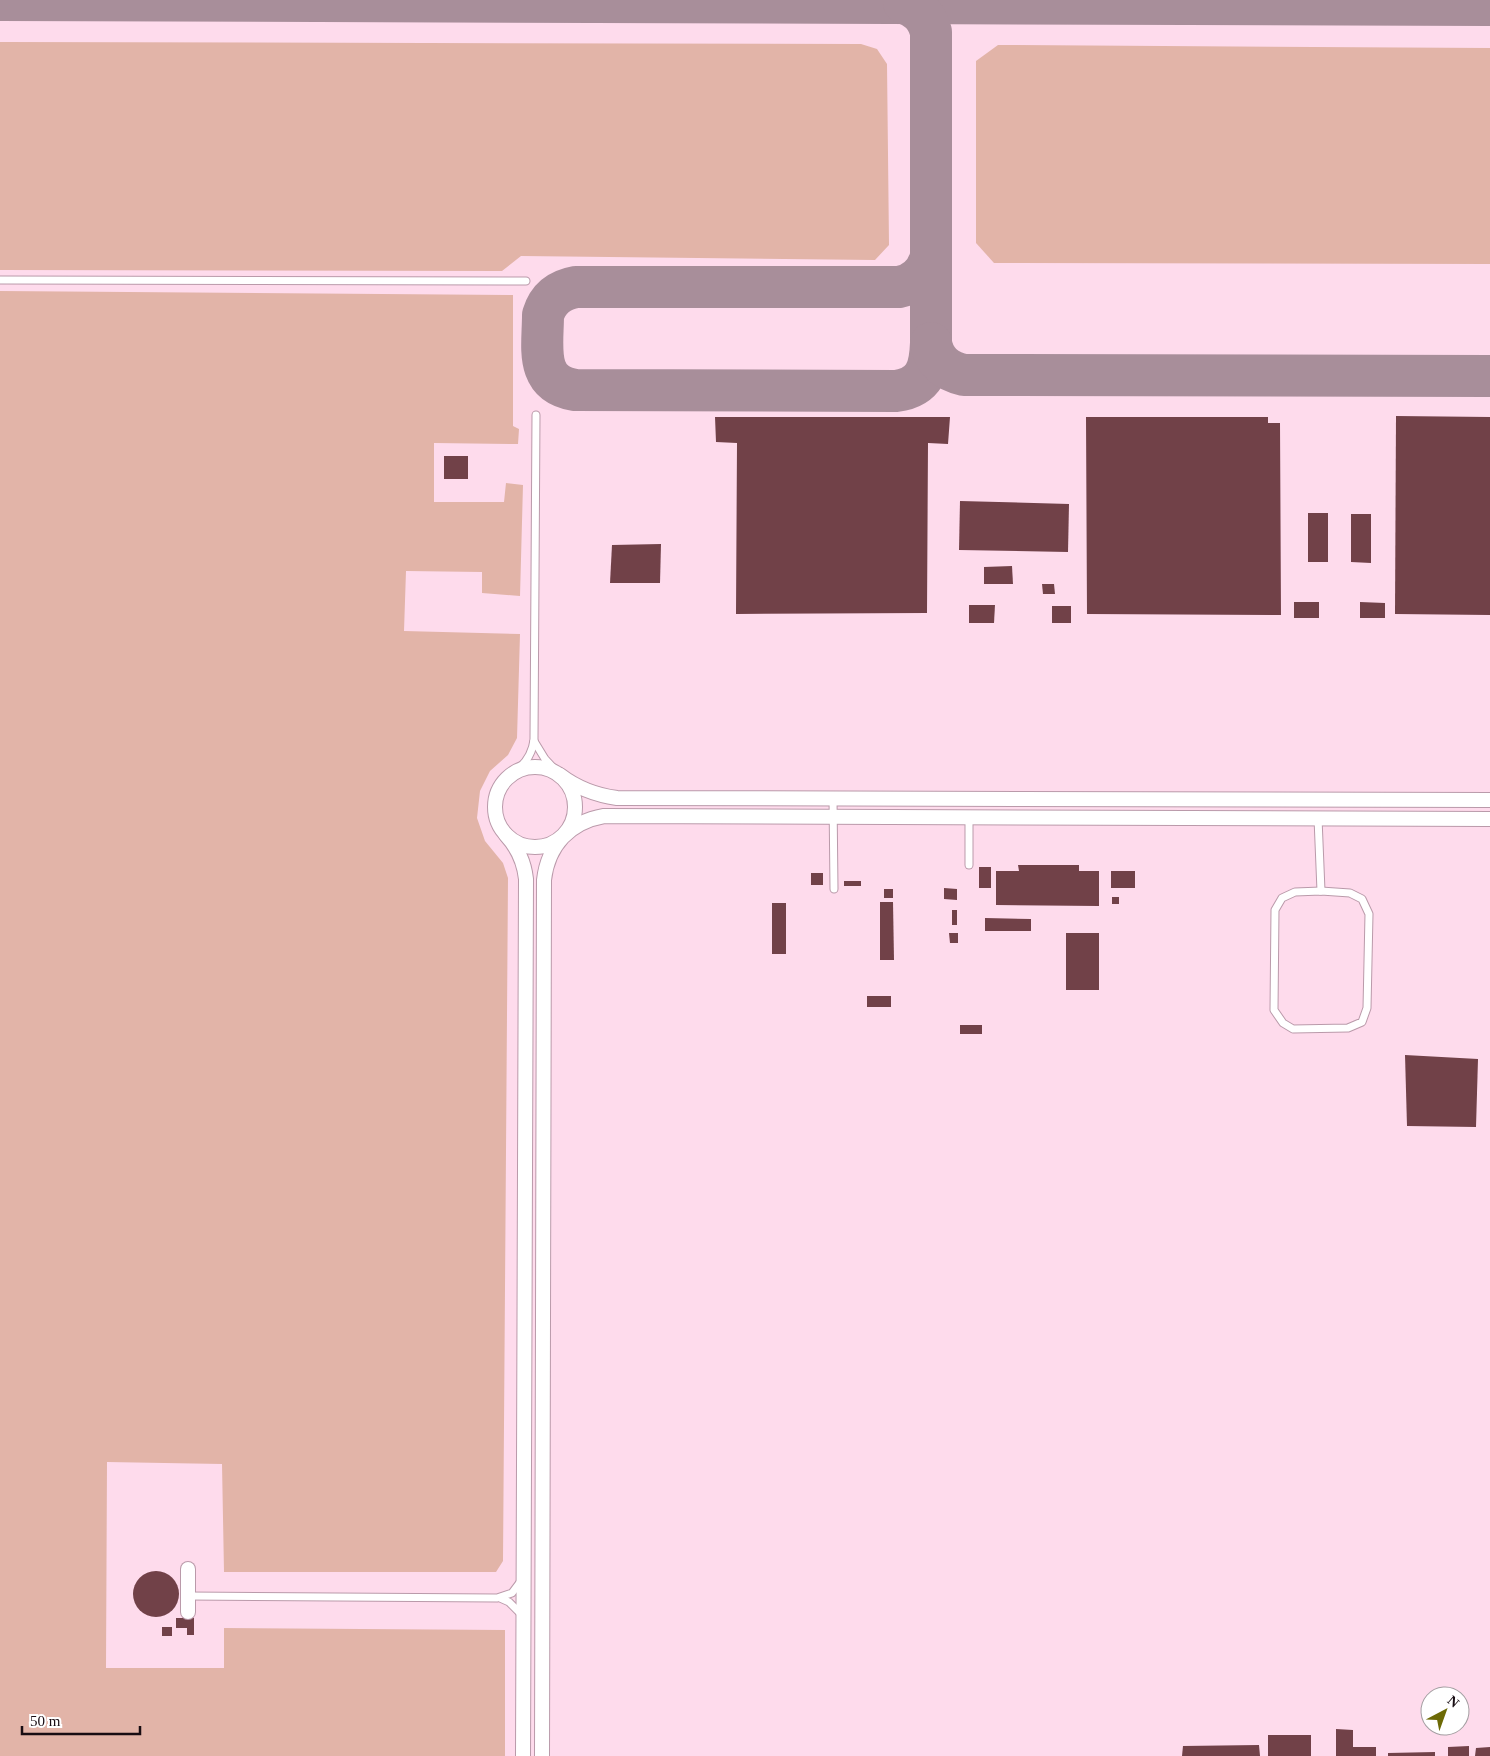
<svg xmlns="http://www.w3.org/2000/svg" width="1490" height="1756" font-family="'Times New Roman',serif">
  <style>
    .green { fill: #e2b4a8 }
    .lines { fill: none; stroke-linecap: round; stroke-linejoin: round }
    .taxiway { stroke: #a88e9a; stroke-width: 42 }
    .building { fill: #714148 }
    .lane-casing { stroke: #ba9aaa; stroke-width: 9 }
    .street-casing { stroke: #ba9aaa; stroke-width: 16 }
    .lane { stroke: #fff; stroke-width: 7 }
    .street { stroke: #fff; stroke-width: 14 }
  </style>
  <rect width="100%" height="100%" fill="#fedbec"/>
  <g class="green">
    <path d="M0 42 861 44 877 49 887 64 889 245 875 260 521 256 502 271 0 270Z"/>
    <path d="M998 45 1490 48V264L994 263 976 243V61Z"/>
    <path d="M0 291 513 295V426L519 429 518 444 434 443V502H504L506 483 523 485 520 596 482 593V572L406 571 404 631 520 634 517 738 508 755 490 771 480 791 477 818 485 841 503 863 508 878 503 1561 496 1572H224L222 1464 107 1462 106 1668H224V1628L505 1630V1756H0Z"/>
  </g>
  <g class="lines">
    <g class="taxiway">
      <path d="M0 0 1490 5"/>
      <path d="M904 3C919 8 927 17 931 32V343C930 369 925 387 896 391L575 390C534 383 543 347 543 315 548 299 559 290 576 287H899C916 284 927 273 931 256"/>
      <path d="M931 343C934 361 946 371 964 375L1490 376"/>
    </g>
  </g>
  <g class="building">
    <path d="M1396 416 1490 417V615L1395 614Z"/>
    <path d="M715 417H950L948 444 928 443 927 613 736 614 737 443 716 442Z"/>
    <path d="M1086 417H1268V423H1280L1281 615 1087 614Z"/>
    <rect x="444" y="456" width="24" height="23"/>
    <path d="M960 501 1069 504 1068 552 959 550Z"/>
    <rect x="1308" y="513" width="20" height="49"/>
    <path d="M1351 514H1371V563L1351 562Z"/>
    <path d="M661 544 660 583H610L612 545Z"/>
    <path d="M1012 566 1013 584H984V567Z"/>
    <path d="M1042 584H1054L1055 594H1043Z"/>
    <rect x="1294" y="602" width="25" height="16"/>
    <path d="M1360 602 1385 603V618H1360Z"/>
    <path d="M969 605H995L994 623H969Z"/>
    <rect x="1052" y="606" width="19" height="17"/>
    <path d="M1018 865H1079V871H1099V906L996 905V871H1019Z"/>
    <rect x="979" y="867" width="12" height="21"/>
    <rect x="1111" y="871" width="24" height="17"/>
    <rect x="811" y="873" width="12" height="12"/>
    <rect x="844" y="881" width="17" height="5"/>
    <path d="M944 888 957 889V900L944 899Z"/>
    <rect x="884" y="889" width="9" height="9"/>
    <rect x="1112" y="897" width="7" height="7"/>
    <path d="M880 902H893L894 960H880Z"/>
    <rect x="772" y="903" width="14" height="51"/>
    <rect x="952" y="910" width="5" height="15"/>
    <path d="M985 918 1031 919V931H985Z"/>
    <path d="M949 933H958V943H950Z"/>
    <rect x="1066" y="933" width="33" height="57"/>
    <rect x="867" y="996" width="24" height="11"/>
    <rect x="960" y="1025" width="22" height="9"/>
    <path d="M1405 1055 1478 1059 1476 1127 1407 1126Z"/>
    <circle cx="156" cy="1594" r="23"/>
    <path d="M176 1618H194V1635H187V1628H176Z"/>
    <rect x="162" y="1627" width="10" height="9"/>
    <path d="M1336 1729 1353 1730V1747H1376V1756H1336Z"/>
    <rect x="1268" y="1735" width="43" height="21"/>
    <path d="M1259 1745 1260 1756H1182L1183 1746Z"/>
    <path d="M1469 1746V1756H1448V1747Z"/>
    <path d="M1490 1747V1756H1475L1476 1748Z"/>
    <path d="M1435 1752V1756H1388V1753Z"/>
  </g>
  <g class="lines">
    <g class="lane-casing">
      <g id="lane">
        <path d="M0 280 526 281"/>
        <path d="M534 741 545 759 560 775"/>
        <path d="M511 774C524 766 532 756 534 740L536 415"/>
        <path d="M833 798 834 889"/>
        <path d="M1318 818 1321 891"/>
        <path d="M969 865V817"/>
        <path d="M1321 891 1350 893 1362 899 1369 914 1367 1008 1362 1022 1348 1028 1293 1029 1283 1023 1274 1010 1275 910 1282 898 1295 892Z"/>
        <path d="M188 1596 497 1598 512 1593 521 1581"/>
        <path d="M500 1598 509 1602 521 1614"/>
      </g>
    </g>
    <g class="street-casing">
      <g id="street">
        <circle cx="535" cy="807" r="40"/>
        <path d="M560 775C577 788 595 795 617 798L1490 800"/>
        <path d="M506 835C518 848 524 861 526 879L523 1756"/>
        <path d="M188 1569V1612"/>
        <path d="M542 1756 544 880C548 845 570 822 604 816L1490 819"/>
      </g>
    </g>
    <use href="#lane" class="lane"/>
    <use href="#street" class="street"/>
  </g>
  <g transform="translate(1445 1711) rotate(41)"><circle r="24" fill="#ffffff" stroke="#a39ea1"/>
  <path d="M0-4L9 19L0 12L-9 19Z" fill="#6d6a06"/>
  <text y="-8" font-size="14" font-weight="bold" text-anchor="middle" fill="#180d13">N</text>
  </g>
  <path d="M22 1726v8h118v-8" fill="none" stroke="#180d13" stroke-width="2.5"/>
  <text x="30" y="1726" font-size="15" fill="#180d13" stroke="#ffffff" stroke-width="4" paint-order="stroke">50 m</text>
</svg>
